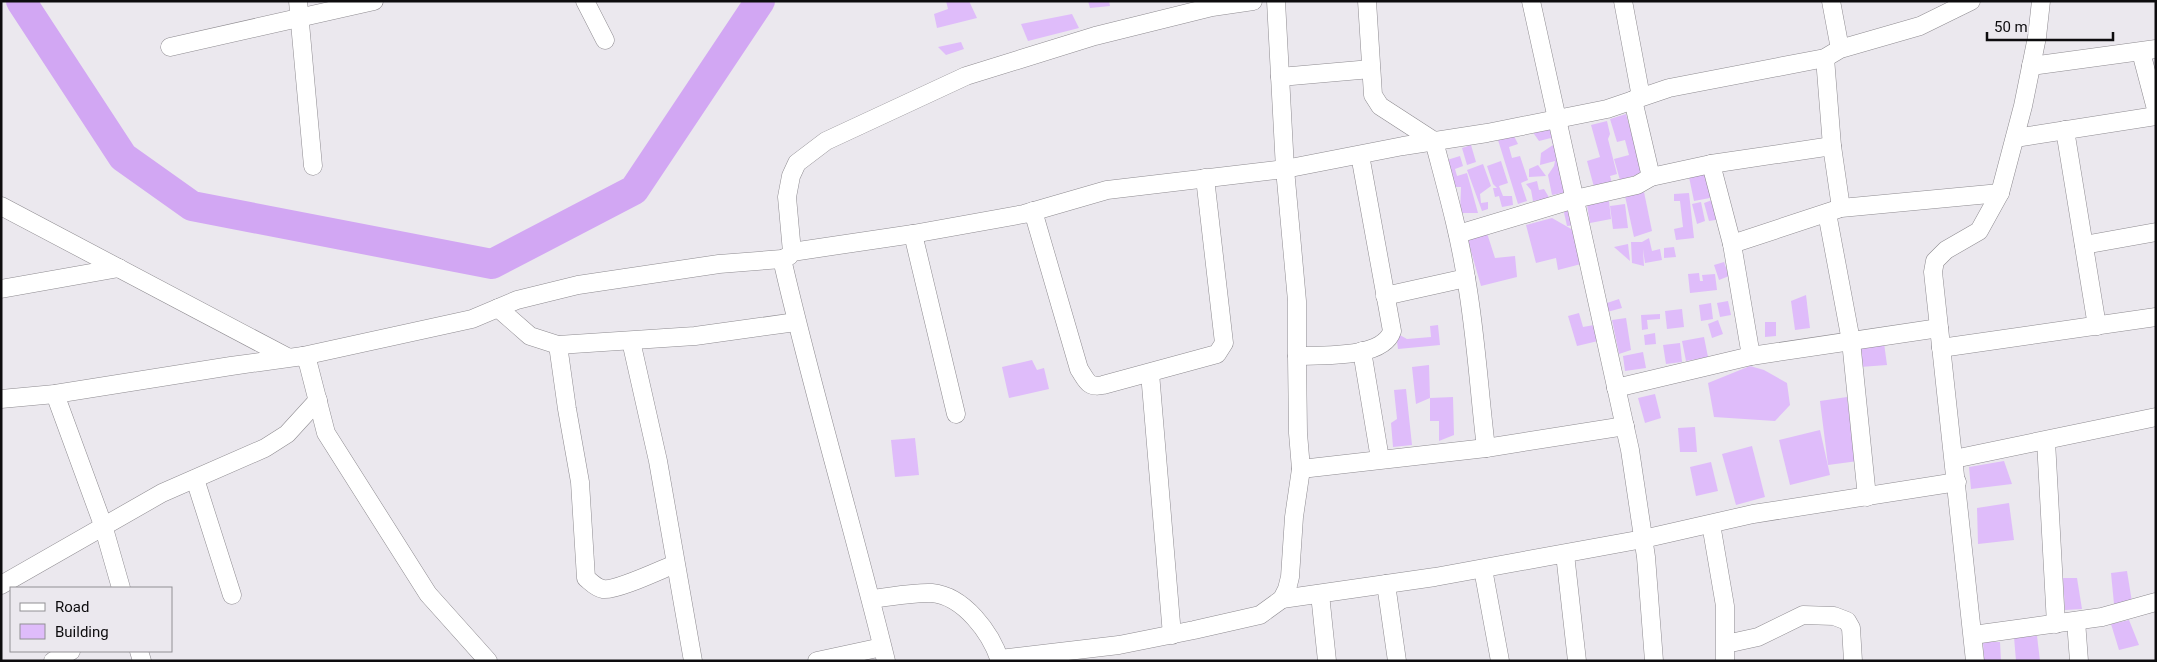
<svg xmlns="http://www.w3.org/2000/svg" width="2157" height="662" font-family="Roboto,sans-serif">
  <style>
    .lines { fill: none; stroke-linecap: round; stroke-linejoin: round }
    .river { stroke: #d2a7f3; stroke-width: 30 }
    .building { fill: #dfbcfa }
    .street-casing { stroke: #8e8b90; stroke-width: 19 }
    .street { stroke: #fff; stroke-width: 18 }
  </style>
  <rect width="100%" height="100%" fill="#ebe8ee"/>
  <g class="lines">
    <path class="river" d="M21 1 123 157 192 206 492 264 634 190 760 1"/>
  </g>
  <g class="building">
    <path d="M946 1H969L977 18 937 28 934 14 948 9Z"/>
    <path d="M1088 1H1109L1110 6 1090 8Z"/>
    <path d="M1072 14 1079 28 1028 41 1021 24Z"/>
    <path d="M961 42 964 49 946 55 938 47Z"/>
    <path d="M1626 114 1643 173 1620 180 1614 159 1629 155 1625 140 1617 142 1610 119Z"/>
    <path d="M1607 121 1610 134 1608 139 1617 174 1610 176 1612 183 1594 187 1587 161 1600 157 1591 125Z"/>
    <path d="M1553 126 1567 192 1552 195 1548 175 1554 166 1555 161 1540 165 1541 153 1553 145 1551 138 1539 141 1532 131Z"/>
    <path d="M1514 136 1518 144 1509 147 1512 158 1520 156 1528 180 1521 183 1527 201 1518 204 1498 140Z"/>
    <path d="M1471 145 1476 162 1467 165 1462 148Z"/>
    <path d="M1460 156 1463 166 1455 169 1457 176 1467 173 1478 213H1460L1461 187H1454L1447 160Z"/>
    <path d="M1501 161 1508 183 1499 186 1503 196H1512L1513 205 1502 207 1499 196 1495 197 1493 188H1497L1493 184 1487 166Z"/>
    <path d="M1483 164 1491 186 1480 194 1481 203 1488 202V209L1482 211 1467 170Z"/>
    <path d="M1538 165 1546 176 1529 177V169Z"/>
    <path d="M1710 173 1715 197 1694 201 1689 177Z"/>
    <path d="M1537 181 1539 190 1544 189 1550 199 1533 201 1531 190 1526 184Z"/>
    <path d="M1644 192 1652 231 1634 237 1625 196Z"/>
    <path d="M1689 193 1694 238 1676 240 1674 229 1683 227 1680 201H1674V194Z"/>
    <path d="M1715 199 1722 219 1709 221 1704 203Z"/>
    <path d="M1609 201 1611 219 1590 223 1587 205Z"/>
    <path d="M1701 202 1705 221 1697 224 1692 204Z"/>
    <path d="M1625 204 1628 228 1613 229 1610 206Z"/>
    <path d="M1572 206 1576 225 1567 226 1563 208Z"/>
    <path d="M1552 218 1573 230 1581 264 1558 270 1556 258 1536 263 1526 225Z"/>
    <path d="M1486 230 1495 258 1515 256 1517 277 1481 286 1466 234Z"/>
    <path d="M1649 238 1652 251 1660 249 1662 260 1645 263 1643 249 1644 266 1632 263 1631 242H1642Z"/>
    <path d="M1628 244 1630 261 1614 247Z"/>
    <path d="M1674 247 1676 257 1664 258V248Z"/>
    <path d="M1724 262 1729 276 1719 280 1714 265Z"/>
    <path d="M1699 273 1700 281H1703L1702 275 1715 274 1717 290 1690 293 1688 274Z"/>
    <path d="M1806 295 1810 328 1795 330 1791 301Z"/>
    <path d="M1619 299 1622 308 1607 312 1604 304Z"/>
    <path d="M1728 301 1731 315 1720 317 1717 303Z"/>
    <path d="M1711 303 1713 319 1701 321 1699 305Z"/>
    <path d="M1682 309 1684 327 1667 329 1665 311Z"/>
    <path d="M1579 313 1583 327 1594 325 1598 341 1577 346 1568 316Z"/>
    <path d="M1660 314V319L1647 320 1648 329 1642 330 1641 315Z"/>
    <path d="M1626 318 1631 350 1619 354 1612 320Z"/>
    <path d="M1718 320 1723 334 1712 338 1708 324Z"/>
    <path d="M1765 322H1776V336L1765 337Z"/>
    <path d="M1438 325 1440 345 1398 349 1396 333 1407 339 1431 337 1430 326Z"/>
    <path d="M1655 333 1656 344 1645 345 1644 335Z"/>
    <path d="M1704 337 1708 357 1686 361 1682 341Z"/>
    <path d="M1680 343 1682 362 1666 364 1663 345Z"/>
    <path d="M1884 343 1887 365 1860 367 1858 346Z"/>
    <path d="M1643 352 1646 368 1625 371 1623 356Z"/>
    <path d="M1032 360 1037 370 1044 368 1049 389 1009 398 1002 367Z"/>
    <path d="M1429 365 1430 398 1416 404 1412 367Z"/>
    <path d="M1750 366 1764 370 1787 383 1790 405 1775 421 1714 417 1708 383Z"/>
    <path d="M1406 389 1412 445 1393 447 1391 423 1397 419 1394 390Z"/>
    <path d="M1655 394 1661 418 1645 423 1638 398Z"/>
    <path d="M1453 397 1454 435 1439 441V421H1430V398Z"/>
    <path d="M1847 397 1854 449 1858 461 1828 465 1820 401Z"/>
    <path d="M1695 427 1697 452H1680L1678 428Z"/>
    <path d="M1820 430 1830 475 1790 485 1779 440Z"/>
    <path d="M915 438 919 475 895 477 891 440Z"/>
    <path d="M1752 446 1765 497 1736 505 1722 454Z"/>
    <path d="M2004 461 2012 484 1971 489 1969 467Z"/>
    <path d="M1711 462 1718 491 1696 496 1690 467Z"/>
    <path d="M2009 503 2014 540 1978 544 1977 508Z"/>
    <path d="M2127 571 2132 602 2114 604 2111 573Z"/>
    <path d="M2063 578H2077L2082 609 2065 610Z"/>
    <path d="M2129 620 2139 645 2119 650 2111 624Z"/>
    <path d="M2037 636 2040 661H2016L2014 637Z"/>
    <path d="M1983 642H2000L2001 661H1984Z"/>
  </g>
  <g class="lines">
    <g class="street-casing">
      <g id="street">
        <path d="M298 1 313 166"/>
        <path d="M585 1 605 40"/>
        <path d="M1276 1 1285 169 1297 301V356C1321 355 1383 359 1392 331L1360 155"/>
        <path d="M1367 1 1373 95 1380 106 1434 141C1446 187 1459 232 1466 278 1476 334 1479 391 1486 448"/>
        <path d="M1531 1 1630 450 1646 557 1654 661"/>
        <path d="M1623 1 1641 97"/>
        <path d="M1831 1 1840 49"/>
        <path d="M170 47 374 1"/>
        <path d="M2141 52 2156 109"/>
        <path d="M1825 58 1832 146 1841 208 2000 193"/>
        <path d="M2031 66 2156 49"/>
        <path d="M1280 77 1371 69"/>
        <path d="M1633 100 1651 177"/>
        <path d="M2065 130 2097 326"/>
        <path d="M2015 138 2156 116"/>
        <path d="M1711 164 1732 244 1751 356"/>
        <path d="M1 206 287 357"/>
        <path d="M1033 211 1079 369C1087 381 1088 388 1103 385L1217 354 1224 343 1205 178"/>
        <path d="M1827 213 1851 341 1867 497"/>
        <path d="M913 234 956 414"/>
        <path d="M1458 234 1575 199 1637 185 1651 177 1711 164 1832 146"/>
        <path d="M1732 244 1838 209"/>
        <path d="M2084 245 2156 232"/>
        <path d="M792 252 787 197 791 176 797 163 826 141 966 76 1095 36 1212 7 1253 1"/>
        <path d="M782 259C813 394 853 526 886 661"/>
        <path d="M1 289 119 268"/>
        <path d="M1385 296 1466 278"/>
        <path d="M498 308 530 336 558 345 695 336 796 322"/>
        <path d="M631 341 658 461 693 661"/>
        <path d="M558 345 567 409 580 482 586 578C591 582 596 588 603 589 616 591 660 570 675 564"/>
        <path d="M1941 348 2156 317"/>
        <path d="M1362 351 1380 459"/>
        <path d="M303 356 308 363 326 433 428 594 488 661"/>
        <path d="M1150 373 1172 635"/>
        <path d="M1616 388 1751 356 1939 328"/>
        <path d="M55 394 103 525 121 588"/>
        <path d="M1 399 55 394 231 366 303 356 472 319 517 300 578 285 719 264 782 259 789 256 792 252 913 234 1024 214 1107 190 1285 169 1403 146 1487 133 1607 109 1669 88 1825 58 1840 49 1920 26 1971 1"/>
        <path d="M2046 441 2056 624"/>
        <path d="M1954 459 2156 417"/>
        <path d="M1301 469 1486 448 1625 426"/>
        <path d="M195 479 232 595"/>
        <path d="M1711 524 1725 606V661"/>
        <path d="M1565 554 1577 661"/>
        <path d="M1483 569 1500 661"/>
        <path d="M1386 584 1397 661"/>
        <path d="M1 585 162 493 265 448 287 434 318 400"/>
        <path d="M1320 594 1327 661"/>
        <path d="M871 599C890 597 913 592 932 593 964 596 991 633 1000 661"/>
        <path d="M1282 599 1435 577 1643 539 1753 514 1957 482"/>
        <path d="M2076 621 2079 661"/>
        <path d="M1973 635 2102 617 2156 602"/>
        <path d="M1726 644 1758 637 1803 615 1834 616 1847 621 1851 628 1853 661"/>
        <path d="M139 651 142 661"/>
        <path d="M1000 659 1119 645 1194 630 1260 615 1282 599 1287 589 1290 577 1294 517 1301 469 1298 433 1297 356"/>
        <path d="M53 661 71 651"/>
        <path d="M817 661 882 647"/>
        <path d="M1975 661 1933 272 1935 261 1946 250 1979 231 2000 193 2023 106 2037 37 2041 1"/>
      </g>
    </g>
    <use href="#street" class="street"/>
  </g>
  <rect width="2157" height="662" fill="none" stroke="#0d0c0e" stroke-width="5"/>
  <rect x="10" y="587" width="162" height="65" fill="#ebe8ee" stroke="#929094"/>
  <rect x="20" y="603" width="25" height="8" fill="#ffffff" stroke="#929094"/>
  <text x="55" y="612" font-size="15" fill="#0d0c0e">Road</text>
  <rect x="20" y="624" width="25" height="15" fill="#dfbcfa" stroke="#929094"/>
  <text x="55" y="637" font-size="15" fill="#0d0c0e">Building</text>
  <path d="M1987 32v8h126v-8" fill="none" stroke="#0d0c0e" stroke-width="2.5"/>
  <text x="1994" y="32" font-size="15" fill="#0d0c0e" stroke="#ebe8ee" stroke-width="4" paint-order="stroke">50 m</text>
</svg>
